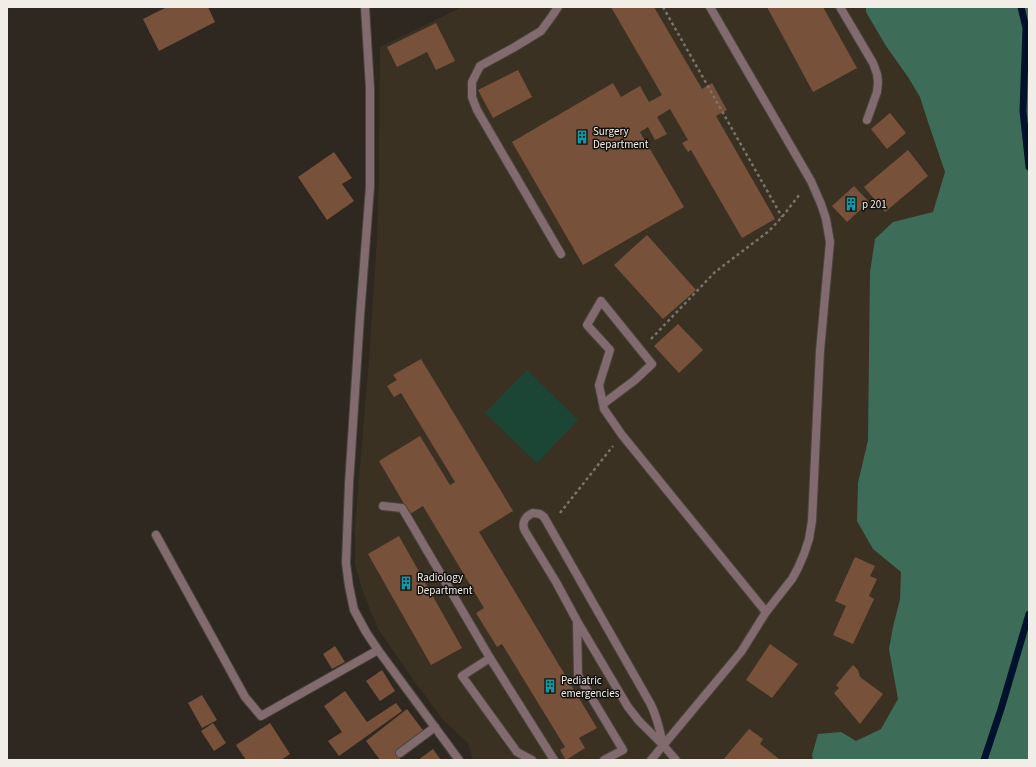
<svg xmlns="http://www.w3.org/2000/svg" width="1036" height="767" font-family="'Source Sans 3',sans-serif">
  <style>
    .built { fill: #3b3123 }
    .green { fill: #1b4635 }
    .forest { fill: #3d6c58 }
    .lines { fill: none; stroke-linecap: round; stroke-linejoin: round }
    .stream { stroke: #00112c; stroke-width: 7 }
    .building { fill: #78513a }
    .minor-casing { stroke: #49443c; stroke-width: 10 }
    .path { stroke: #78736c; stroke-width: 2.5; stroke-dasharray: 3 3; stroke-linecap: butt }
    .minor { stroke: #816b6e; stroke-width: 8 }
    .labels { text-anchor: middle; stroke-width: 3; stroke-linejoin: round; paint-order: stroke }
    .poi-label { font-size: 11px; fill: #f1eee8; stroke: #14120e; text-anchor: start }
  </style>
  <rect width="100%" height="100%" fill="#2e2820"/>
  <path class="built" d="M462 7H960L927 760H473L468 743 445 722 412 678 378 629 362 589 355 564V525L369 360 377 238 379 178 380 47Z"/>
  <path class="green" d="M527 370 578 420 537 463 485 413Z"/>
  <path class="forest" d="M866 7H1029V760H813L812 755 818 734 841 732 856 741 881 729 898 699 889 649 893 627 900 599 901 572 873 549 857 521 858 483 868 440 870 272 875 239 893 222 933 212 945 172 928 122 920 97 908 77 886 46 866 12Z"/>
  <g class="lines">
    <g class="stream">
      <path d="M1021 7 1026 28 1023 111 1029 167"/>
      <path d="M984 760 1001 709 1029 614"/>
    </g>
  </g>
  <g class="building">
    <path d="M167 7H208L215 22 159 51 143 19Z"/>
    <path d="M611 7H654L702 89 712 83 727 110 716 116 775 219 742 238 691 150 688 152 682 143 688 140 670 109 657 117 667 134 655 140 648 127 640 132 684 207 583 265 512 142 613 83 621 97 640 86 649 102 662 95Z"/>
    <path d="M767 7H823L857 68 813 92Z"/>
    <path d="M436 23 455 61 436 70 427 52 397 67 387 47Z"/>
    <path d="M518 70 532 97 493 118 478 90Z"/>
    <path d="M890 113 906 133 887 149 871 129Z"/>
    <path d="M908 150 928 176 885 212 864 187Z"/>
    <path d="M334 152 352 178 342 184 354 201 327 220 298 177Z"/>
    <path d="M854 186 869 202 847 222 832 206Z"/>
    <path d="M647 235 696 290 663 319 614 265Z"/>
    <path d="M678 324 703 350 679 373 654 346Z"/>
    <path d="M421 359 513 511 479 532 597 728 579 738 585 748 566 760 560 750 565 747 502 644 497 647 476 613 484 608 423 506 410 514 379 461 420 436 450 485 455 482 401 393 394 397 387 386 397 380 393 375Z"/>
    <path d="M399 536 462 648 431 665 368 554Z"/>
    <path d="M855 557 875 566 870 576 877 579 869 596 874 599 853 644 833 635 846 606 835 601Z"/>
    <path d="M770 644 798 664 772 698 746 680Z"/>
    <path d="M335 646 345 662 332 669 323 654Z"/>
    <path d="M853 665 858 670 860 677 883 694 860 724 834 693 839 688 836 685Z"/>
    <path d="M382 670 395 691 380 701 366 681Z"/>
    <path d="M345 691 367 722 396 703 402 711 339 756 328 741 342 732 324 706Z"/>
    <path d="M202 695 217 720 202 728 188 703Z"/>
    <path d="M407 709 428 737 398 760H380L366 741Z"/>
    <path d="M213 723 226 743 214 751 201 731Z"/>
    <path d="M270 723 290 754 281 760H246L236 745Z"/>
    <path d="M749 729 763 739 760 744 779 759 778 760H723Z"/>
    <path d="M433 749 441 760H418Z"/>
  </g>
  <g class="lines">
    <g class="minor-casing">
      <g id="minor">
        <path d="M365 7 370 88V187L360 316 349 484 346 563 349 586 354 610 366 632 378 650 459 760"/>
        <path d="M558 7 552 16 541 31 513 48 480 66 472 82V97L477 110 561 254"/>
        <path d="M840 7 873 63 877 74 878 82 877 92 867 120"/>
        <path d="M603 404 599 385 610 350 587 325 601 301 652 364 635 380 603 404 604 409 622 435 766 612"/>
        <path d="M383 506 402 508 490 658"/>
        <path d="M533 513 540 514 544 517 650 703C657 716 660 730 663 745L639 721 628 707 577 621 556 582 525 531C521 523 525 516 533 513Z"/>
        <path d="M156 535 245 697 261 716 378 650"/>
        <path d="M577 622 578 675 623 750 604 760"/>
        <path d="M663 745 676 760"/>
        <path d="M400 753 435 727"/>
        <path d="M532 760 517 752 462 676 490 658 554 760"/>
        <path d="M651 760 741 652 766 612 792 579 798 568 804 554 809 539 812 521 820 351 830 242 826 219 821 204 811 181 710 7"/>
      </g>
    </g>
    <g class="path">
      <path d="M663 7 782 217"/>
      <path d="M651 339 715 272 769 231 782 217 800 194"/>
      <path d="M560 513 613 446"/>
    </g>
    <use href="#minor" class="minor"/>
  </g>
  <defs>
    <g id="building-bare" transform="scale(1.08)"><path d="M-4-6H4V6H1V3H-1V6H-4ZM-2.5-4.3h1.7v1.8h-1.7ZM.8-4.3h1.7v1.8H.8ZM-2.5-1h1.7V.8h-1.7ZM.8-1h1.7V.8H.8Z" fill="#0f9aa8" stroke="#14120e" stroke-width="2.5" paint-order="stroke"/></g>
  </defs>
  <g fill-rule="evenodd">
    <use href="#building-bare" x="582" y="137"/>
    <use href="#building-bare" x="851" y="204"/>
    <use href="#building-bare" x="406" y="583"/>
    <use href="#building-bare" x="550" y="686"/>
  </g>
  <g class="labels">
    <g class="poi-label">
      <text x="593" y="135">Surgery<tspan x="593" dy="13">Department</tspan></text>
      <text x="862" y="208">p 201</text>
      <text x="417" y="581">Radiology<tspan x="417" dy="13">Department</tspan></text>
      <text x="561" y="684">Pediatric<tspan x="561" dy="13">emergencies</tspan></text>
    </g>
  </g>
  <rect width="1036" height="767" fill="none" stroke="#f1eee8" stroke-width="16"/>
</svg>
